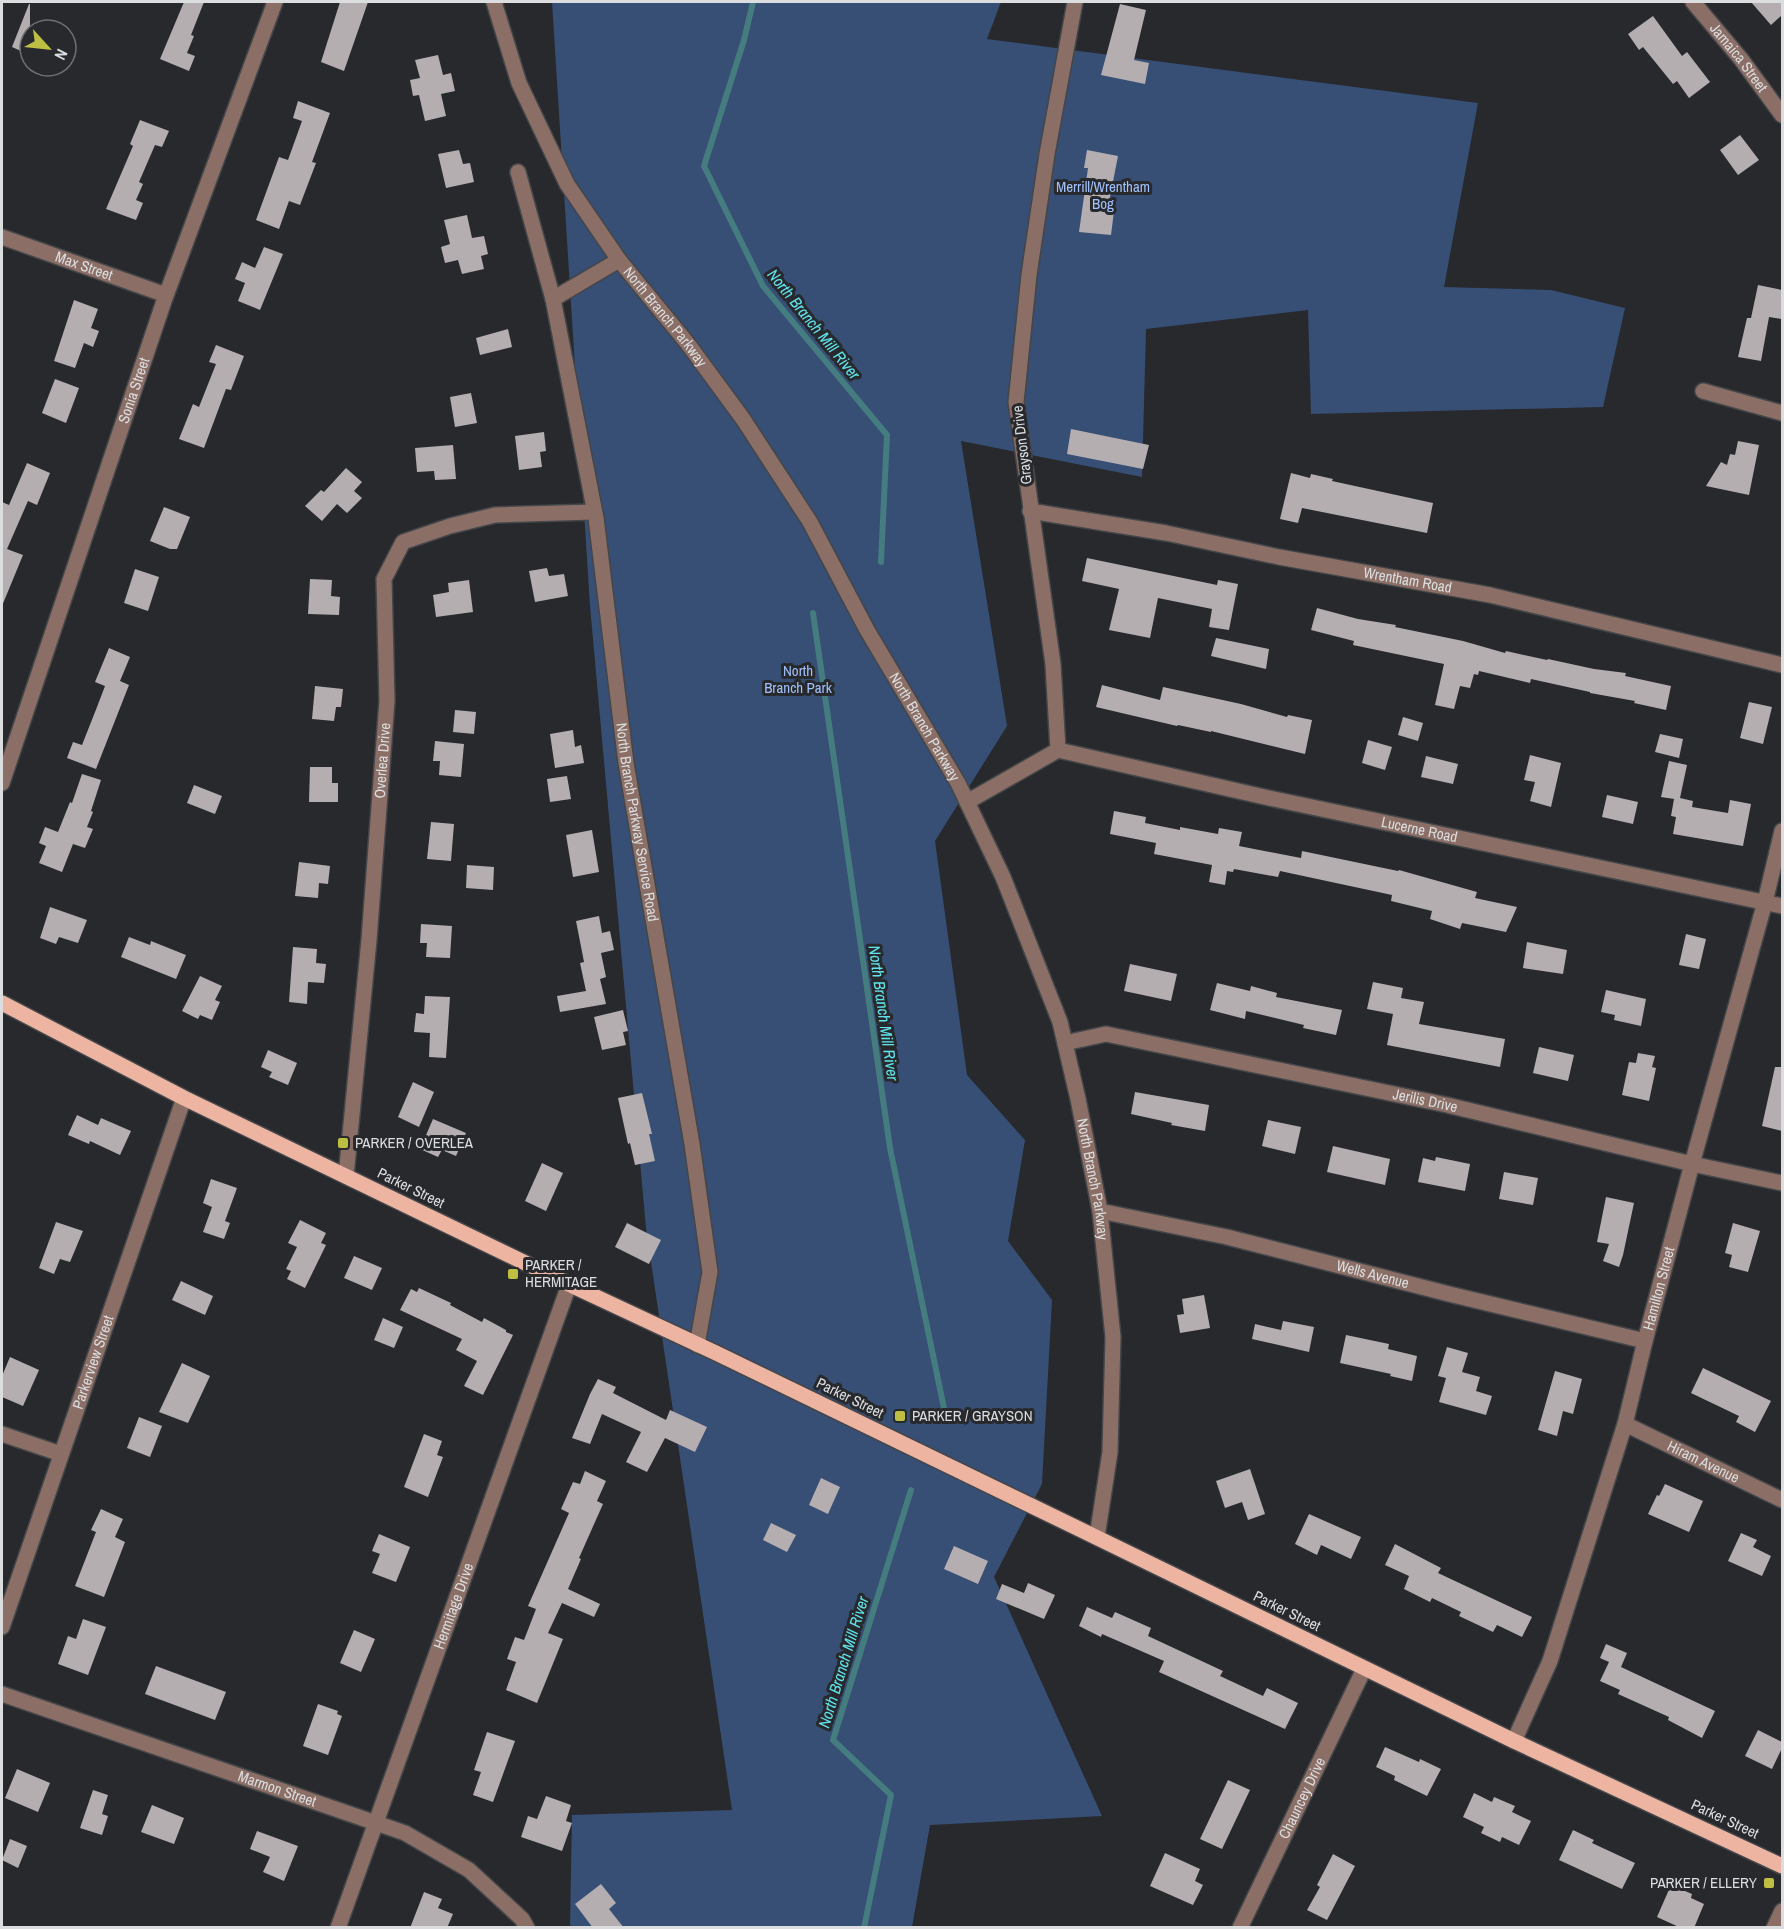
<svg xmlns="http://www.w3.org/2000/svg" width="1784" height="1929" font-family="'Archivo Narrow',sans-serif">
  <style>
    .green { fill: #374e75 }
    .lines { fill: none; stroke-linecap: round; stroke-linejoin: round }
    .stream { stroke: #447c80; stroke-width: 6 }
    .building { fill: #b4aeb1 }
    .minor-casing { stroke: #444649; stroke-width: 18 }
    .major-casing { stroke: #444649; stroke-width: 18 }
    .minor { stroke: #8b6f66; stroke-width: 15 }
    .major { stroke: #edb4a2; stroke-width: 15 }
    .poi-dot { fill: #bebf42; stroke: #27292d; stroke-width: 2 }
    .labels { text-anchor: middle; stroke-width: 6; stroke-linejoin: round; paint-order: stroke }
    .street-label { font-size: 15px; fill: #dbdddf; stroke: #27292d }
    .park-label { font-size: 15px; fill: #a0c1fc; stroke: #27292d }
    .poi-label { font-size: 15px; fill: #dbdddf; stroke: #27292d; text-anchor: start }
    .water-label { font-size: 16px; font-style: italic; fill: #60e3eb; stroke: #27292d }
  </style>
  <rect width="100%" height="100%" fill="#27292d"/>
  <path class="green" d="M552 2H1001L987 39 1478 103 1444 287 1551 290 1625 308 1603 407 1311 414 1308 310 1146 329 1142 477 961 441 1007 726 935 841 967 1075 1025 1140 1008 1241 1052 1300 1042 1484 994 1577 1102 1816 930 1825 912 1927 576 1928 570 1925 572 1815 732 1810 646 1228 590 606Z"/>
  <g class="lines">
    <g class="stream">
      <path d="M753 2 744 40 704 166 763 286 887 435 881 562"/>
      <path d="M813 613 890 1148 945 1413"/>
      <path d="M864 1928 891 1795 833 1740 911 1490"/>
    </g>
  </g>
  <g class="building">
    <path d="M184 2H204L191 35 194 36 187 53 195 56 189 71 160 59Z"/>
    <path d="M340 2H368L344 71 321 62Z"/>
    <path d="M1751 2H1782V15L1771 25Z"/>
    <path d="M29 4H30V55L12 47Z"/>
    <path d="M1120 4 1146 10 1134 60 1149 63 1145 84 1101 75Z"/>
    <path d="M1653 16 1682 56 1687 52 1710 82 1689 98 1677 81 1673 84 1643 47 1639 50 1628 34Z"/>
    <path d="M438 55 443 75 451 73 455 91 441 94 446 116 425 121 419 95 413 96 410 80 420 78 415 60Z"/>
    <path d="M298 101 330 113 312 162 316 163 300 205 289 201 279 229 256 220 279 157 288 160 302 121 293 118Z"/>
    <path d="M140 120 169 131 162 147 155 145 139 182 143 184 136 200 143 203 136 220 106 209 133 146 130 144Z"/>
    <path d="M1740 135 1759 160 1738 175 1720 150Z"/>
    <path d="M459 150 463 164 470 163 474 182 446 188 438 154Z"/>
    <path d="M1087 150 1118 156 1109 202 1115 203 1111 235 1079 232 1088 168H1084Z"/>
    <path d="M467 215 472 238 484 236 488 254 481 256 484 269 462 274 458 260 445 263 441 247 450 244 444 220Z"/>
    <path d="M264 247 283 254 260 310 238 301 245 283 235 279 242 262 255 268Z"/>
    <path d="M1758 285 1782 290V319L1769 317 1761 361 1738 357 1747 318H1751Z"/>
    <path d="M74 300 98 309 91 328 99 331 93 347 84 343 75 368 54 361Z"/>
    <path d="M508 329 512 347 480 355 476 338Z"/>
    <path d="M216 345 244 356 231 390 226 389 204 448 179 439 193 404 199 407 216 364 209 362Z"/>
    <path d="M55 379 79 388 66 423 42 413Z"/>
    <path d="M471 393 477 423 455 427 450 397Z"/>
    <path d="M1071 429 1149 445 1143 469 1067 454Z"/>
    <path d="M544 432 546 451 540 452 542 467 519 470 515 436Z"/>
    <path d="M1738 441 1759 445 1749 495 1706 486 1721 462 1727 465 1730 454 1735 455Z"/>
    <path d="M453 445 456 479 435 480 434 471 417 472 415 448Z"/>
    <path d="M27 463 50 473 37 505 28 501 7 549 23 555 2 606V502L9 505Z"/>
    <path d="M346 468 362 482 354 491 362 498 347 513 337 504 322 521 305 506 321 490 324 492Z"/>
    <path d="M1291 473 1310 478 1311 474 1333 479 1332 481 1433 503 1427 533 1302 508 1298 523 1280 519Z"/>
    <path d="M164 507 190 517 177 549H170L150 541Z"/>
    <path d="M1087 558 1217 585 1218 580 1238 584 1229 630 1209 627 1212 609 1158 598 1150 638 1109 630 1119 589 1082 581Z"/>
    <path d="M547 568 549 576 564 574 568 596 535 602 529 571Z"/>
    <path d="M135 569 159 577 148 611 124 603Z"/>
    <path d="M310 579 332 580 331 596 340 597 339 615 308 614Z"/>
    <path d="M469 580 473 612 436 617 433 595 449 592 448 583Z"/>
    <path d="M1317 608 1358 619 1396 625 1395 627 1463 641 1505 653 1506 651 1547 660 1548 659 1594 669 1626 673 1625 676 1671 686 1666 710 1634 703 1635 701 1590 693V692L1531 679 1530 683 1479 671 1478 675 1474 674 1470 688 1460 686 1454 709 1435 705 1444 664 1353 645 1354 641 1311 630Z"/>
    <path d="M1216 638 1269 649 1266 669 1211 656Z"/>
    <path d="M109 648 130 657 120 681 129 685 96 769 67 758 73 742 82 745 97 707 105 686 95 682Z"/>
    <path d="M1102 685 1160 700 1163 687 1241 704 1287 717 1288 715 1312 720 1305 754 1211 731V732L1178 725 1177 726 1096 707Z"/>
    <path d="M315 686 343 689 341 707H336L334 721 312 719Z"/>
    <path d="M1749 702 1772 707 1763 744 1740 738Z"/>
    <path d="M455 710 476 712 474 734 453 732Z"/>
    <path d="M1403 717 1423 723 1418 741 1398 735Z"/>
    <path d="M573 730 575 747 581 745 584 763 555 768 550 734Z"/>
    <path d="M1660 734 1683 739 1679 758 1655 752Z"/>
    <path d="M1368 740 1392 747 1385 770 1362 763Z"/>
    <path d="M435 741 464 744 461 777 439 775 440 761H433Z"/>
    <path d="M1530 755 1561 763 1551 807 1530 801 1535 782 1524 780Z"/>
    <path d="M1426 756 1458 764 1453 784 1421 777Z"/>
    <path d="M1669 761 1687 765 1680 798 1693 801 1692 807 1728 813 1730 800 1751 804 1743 846 1673 834 1676 817 1671 816 1674 799 1661 797Z"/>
    <path d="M310 767H332V783H338V802H309Z"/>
    <path d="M82 774 101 780 91 811 93 812 87 827 93 829 85 848 73 844 62 872 39 863 46 846 39 843 45 827 58 832 70 802 72 803Z"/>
    <path d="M567 776 571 799 550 802 547 779Z"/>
    <path d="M194 785 222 796 215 814 187 803Z"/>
    <path d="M1607 795 1638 802 1633 824 1602 817Z"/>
    <path d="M1114 811 1146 817 1145 823 1180 830V827L1218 834 1219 828 1242 832 1239 846 1301 858 1302 851 1398 871 1399 870 1477 892 1475 898 1517 907 1506 932 1462 923 1460 929 1430 919 1432 911 1391 901 1392 895 1280 871 1278 877 1234 869 1233 872 1227 871 1225 885 1209 882 1212 865 1154 854 1156 843 1110 834Z"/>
    <path d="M431 822 454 824 451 861 427 859Z"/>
    <path d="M592 830 599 872 573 877 566 835Z"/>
    <path d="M299 862 330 866 328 884 319 883 318 898 295 896Z"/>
    <path d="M467 865 494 867 493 890 466 888Z"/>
    <path d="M50 907 87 920 78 943 59 937 56 944 40 938Z"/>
    <path d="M599 916 602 933 610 931 614 950 601 953 606 977 600 979 606 1004 560 1012 557 996 586 991 580 963 584 962 576 921Z"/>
    <path d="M421 924 452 926 450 958 426 957 427 943H420Z"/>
    <path d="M1686 934 1706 939 1699 969 1679 965Z"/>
    <path d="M129 937 150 945 151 941 186 955 176 979 121 957Z"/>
    <path d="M1527 942 1567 950 1563 974 1523 968Z"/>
    <path d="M293 947 317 949 316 963 326 964 324 983 308 982 307 1004 289 1002Z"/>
    <path d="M1130 964 1177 974 1171 1001 1124 991Z"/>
    <path d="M200 976 222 986 215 1000 220 1002 212 1020 200 1015 198 1019 182 1011Z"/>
    <path d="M1373 982 1403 988 1401 998 1424 1002 1419 1024 1505 1039 1500 1067 1387 1045 1393 1014 1367 1009Z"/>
    <path d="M1217 983 1250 991 1251 986 1277 993 1276 997 1342 1010 1336 1035 1303 1028 1304 1025 1246 1011 1245 1019 1210 1010Z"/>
    <path d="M1606 990 1646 999 1641 1026 1614 1020 1615 1015 1601 1012Z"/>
    <path d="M425 996 450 997 446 1058 429 1057 430 1033 414 1032 416 1013 424 1014Z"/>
    <path d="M623 1010 628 1031 623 1032 626 1045 602 1050 594 1017Z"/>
    <path d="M1539 1047 1574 1055 1568 1081 1533 1073Z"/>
    <path d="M268 1050 297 1063 288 1085 269 1077 272 1072 261 1067Z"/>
    <path d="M1638 1053 1655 1056 1652 1067 1656 1068 1649 1101 1622 1095 1629 1062 1636 1063Z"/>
    <path d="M1775 1067H1782V1131L1762 1126Z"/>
    <path d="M413 1082 434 1092 419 1127 398 1117Z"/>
    <path d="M1135 1092 1209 1105 1205 1131 1171 1125 1172 1123 1131 1114Z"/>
    <path d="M642 1093 652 1134H649L655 1161 635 1165 630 1143 628 1144 618 1098Z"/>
    <path d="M77 1115 98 1125 101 1118 131 1131 120 1155 90 1141 89 1144 68 1135Z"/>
    <path d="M433 1119 466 1133 456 1156 442 1150 438 1157 420 1149Z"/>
    <path d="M1268 1120 1301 1127 1295 1154 1262 1146Z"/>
    <path d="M1333 1146 1390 1159 1385 1185 1327 1172Z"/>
    <path d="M1436 1157 1470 1164 1465 1191 1418 1182 1423 1158 1435 1161Z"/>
    <path d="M542 1163 563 1173 546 1211 525 1201Z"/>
    <path d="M1504 1172 1538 1178 1533 1205 1499 1199Z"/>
    <path d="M211 1179 237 1188 225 1221 230 1223 224 1239 203 1232 212 1207 203 1203Z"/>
    <path d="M1606 1197 1634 1203 1623 1255 1619 1267 1603 1261 1609 1244 1597 1242Z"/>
    <path d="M300 1220 326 1233 321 1243 326 1245 305 1288 287 1279 291 1271 286 1269 297 1247 288 1243Z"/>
    <path d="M56 1222 83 1231 70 1262 60 1259 54 1274 39 1268Z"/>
    <path d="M627 1223 661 1240 649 1264 615 1247Z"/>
    <path d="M1733 1223 1760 1231 1748 1272 1729 1267 1732 1255 1725 1253Z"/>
    <path d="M354 1256 382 1268 372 1290 344 1278Z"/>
    <path d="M181 1281 213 1296 205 1315 172 1300Z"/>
    <path d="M419 1288 451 1303 450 1305 482 1322 484 1318 506 1330V1332L513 1335 483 1395 464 1386 477 1361 456 1350 462 1339 400 1310 411 1289 417 1292Z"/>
    <path d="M1204 1295 1210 1328 1180 1333 1177 1315 1184 1314 1182 1299Z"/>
    <path d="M383 1318 403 1327 394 1348 374 1340Z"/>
    <path d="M1283 1321 1314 1327 1309 1352 1252 1339 1255 1324 1281 1330Z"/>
    <path d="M1346 1335 1389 1344 1388 1349 1417 1356 1412 1381 1390 1376 1391 1374 1340 1363Z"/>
    <path d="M1447 1347 1468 1353 1462 1372 1480 1377 1476 1391 1492 1396 1486 1415 1439 1402 1446 1378 1438 1376Z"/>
    <path d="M10 1357 39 1370 23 1406 2 1397V1376Z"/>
    <path d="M182 1363 210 1376 188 1423 159 1412Z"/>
    <path d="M1703 1368 1771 1401 1755 1432 1736 1422 1739 1416 1691 1393Z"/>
    <path d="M1555 1371 1582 1379 1573 1414 1563 1411 1557 1436 1538 1430Z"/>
    <path d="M598 1379 616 1387 613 1393 666 1420 670 1410 707 1427 695 1452 665 1438 647 1472 626 1462 641 1432 602 1414 590 1444 572 1438 590 1394Z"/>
    <path d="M139 1417 162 1426 150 1457 127 1448Z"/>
    <path d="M424 1434 442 1441 437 1455 443 1457 428 1497 404 1487Z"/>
    <path d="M1250 1469 1265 1514 1248 1520 1242 1502 1225 1508 1216 1481Z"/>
    <path d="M585 1471 606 1481 597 1501 603 1504 579 1558 581 1559 568 1589 600 1604 594 1617 562 1603 548 1633 563 1639 537 1703 506 1690 516 1662 507 1659 515 1637 524 1640 536 1609 528 1606 569 1513 561 1509 573 1482 580 1484Z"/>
    <path d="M821 1478 840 1487 828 1514 809 1505Z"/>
    <path d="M1665 1484 1703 1501 1689 1532 1648 1514 1657 1495 1659 1496Z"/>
    <path d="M101 1509 123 1519 115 1537 125 1542 104 1597 75 1586 96 1532 91 1530Z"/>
    <path d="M1309 1514 1361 1537 1351 1559 1321 1545 1317 1555 1295 1544Z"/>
    <path d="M771 1523 796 1535 787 1552 763 1540Z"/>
    <path d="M1741 1533 1757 1540 1753 1547 1771 1556 1762 1576 1728 1561Z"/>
    <path d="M379 1534 410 1547 396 1582 372 1573 380 1554 372 1551Z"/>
    <path d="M1395 1544 1441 1568 1438 1573 1532 1617 1522 1637 1497 1625 1493 1632 1459 1616 1461 1612 1432 1598 1430 1602 1404 1589 1409 1576 1385 1565Z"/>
    <path d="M954 1546 988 1561 978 1584 944 1569Z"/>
    <path d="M1028 1583 1055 1595 1044 1619 996 1599 1002 1584 1024 1593Z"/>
    <path d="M1087 1607 1112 1618 1115 1612 1151 1628 1148 1636 1223 1671 1220 1676 1263 1696 1267 1688 1298 1703 1285 1729 1159 1672 1164 1661 1102 1634 1101 1637 1079 1626Z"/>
    <path d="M83 1619 106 1627 88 1675 58 1664 68 1636 76 1639Z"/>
    <path d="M354 1630 375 1639 361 1672 340 1663Z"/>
    <path d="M1606 1644 1627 1653 1621 1667 1715 1711 1702 1738 1668 1720 1669 1717 1618 1694 1620 1690 1600 1681 1609 1662 1600 1658Z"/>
    <path d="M156 1666 226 1692 215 1720 145 1694Z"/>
    <path d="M318 1704 338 1711 337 1714 342 1716 328 1755 303 1746Z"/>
    <path d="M1758 1730 1782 1742V1748L1772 1769 1745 1756Z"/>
    <path d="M487 1732 515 1741 493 1802 473 1795 481 1772 474 1770Z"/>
    <path d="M1385 1747 1419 1762 1420 1759 1441 1769 1427 1796 1394 1780 1395 1776 1376 1767Z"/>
    <path d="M17 1769 50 1783 38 1812 5 1798Z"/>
    <path d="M1228 1780 1250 1790 1222 1849 1200 1839Z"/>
    <path d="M93 1790 108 1795 102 1814 108 1816 102 1835 80 1828Z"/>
    <path d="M1474 1793 1492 1802 1494 1797 1515 1806 1512 1812 1531 1821 1519 1845 1502 1837 1500 1842 1481 1833 1484 1827 1463 1817Z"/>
    <path d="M546 1796 571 1805 566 1821 572 1823 562 1851 521 1837 528 1816 537 1819Z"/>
    <path d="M152 1805 184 1818 174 1844 141 1832Z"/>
    <path d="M1573 1830 1594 1840 1592 1843 1635 1863 1622 1889 1559 1860Z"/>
    <path d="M257 1831 298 1846 284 1881 263 1872 270 1857 250 1849Z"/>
    <path d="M10 1839 27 1846 18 1868 2 1860Z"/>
    <path d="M1165 1853 1200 1869 1195 1881 1203 1885 1193 1905 1150 1886Z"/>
    <path d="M1333 1854 1355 1866 1327 1920 1307 1910 1320 1887 1317 1885Z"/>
    <path d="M601 1884 616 1903 609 1909 624 1928H593L575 1904Z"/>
    <path d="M1671 1885 1692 1894 1691 1898 1704 1904 1694 1928H1681L1657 1917Z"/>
    <path d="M424 1892 442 1899 438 1908 453 1914 447 1928H410Z"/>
  </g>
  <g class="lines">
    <g class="minor-casing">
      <g id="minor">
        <path id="s1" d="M494 2 519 83 567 184 619 260 688 344 743 419 810 522 867 630 958 783 1003 877 1060 1022 1078 1099 1100 1211 1113 1337 1110 1452 1097 1537"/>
        <path id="s2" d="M1693 2 1741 59 1782 115"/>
        <path id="s3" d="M518 172 553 299 596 518 626 763 692 1144 710 1272 697 1345"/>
        <path id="s4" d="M2 237 166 295"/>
        <path d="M553 299 619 260"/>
        <path d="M1703 391 1782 413"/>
        <path id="s5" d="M1030 511 1166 533 1279 557 1490 595 1782 665"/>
        <path id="s6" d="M1058 750 1269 798 1782 906"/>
        <path id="s7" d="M2 783 164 301 275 2"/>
        <path d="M967 802 1058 750 1053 664 1016 402 1029 275 1047 154 1075 2"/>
        <path id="s8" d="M1065 1043 1106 1034 1447 1105 1692 1164 1782 1183"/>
        <path id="s9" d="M346 1176 369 940 387 701 384 579 403 542 450 526 495 515 594 512"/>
        <path id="s10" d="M1100 1211 1227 1237 1449 1294 1645 1341"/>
        <path id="s11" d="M1625 1424 1782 1500"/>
        <path d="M2 1434 61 1454"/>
        <path id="s12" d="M2 1627 184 1098"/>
        <path id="s13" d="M2 1694 405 1833 469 1870 522 1919 527 1928"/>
        <path id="s14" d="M1514 1741 1550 1661 1625 1424 1645 1341 1692 1164 1765 902 1782 831"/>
        <path id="s15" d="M338 1928 569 1285"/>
        <path id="s16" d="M1240 1928 1364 1669"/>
        <path d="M1774 1928 1782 1911"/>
      </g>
    </g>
    <g class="major-casing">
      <path id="major" d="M2 1003 184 1098 577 1288 716 1353 1071 1525 1514 1741 1782 1866"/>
    </g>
    <use href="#minor" class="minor"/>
    <use href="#major" class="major"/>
  </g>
  <g class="poi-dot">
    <rect x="337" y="1137" width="12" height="12" rx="3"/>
    <rect x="507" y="1268" width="12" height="12" rx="3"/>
    <rect x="894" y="1410" width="12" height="12" rx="3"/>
    <rect x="1763" y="1877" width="12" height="12" rx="3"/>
  </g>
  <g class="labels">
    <g class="street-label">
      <text dy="5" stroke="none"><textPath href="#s2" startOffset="72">Jamaica Street</textPath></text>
      <text dy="5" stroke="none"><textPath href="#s4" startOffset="87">Max Street</textPath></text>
      <text dy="5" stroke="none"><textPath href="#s1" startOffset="362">North Branch Parkway</textPath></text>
      <text dy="5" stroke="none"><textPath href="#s7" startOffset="414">Sonia Street</textPath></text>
      <text transform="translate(1022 445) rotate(-97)" y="5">Grayson Drive</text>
      <text dy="5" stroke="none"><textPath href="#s5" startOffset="384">Wrentham Road</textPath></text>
      <text dy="5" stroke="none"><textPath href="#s1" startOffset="848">North Branch Parkway</textPath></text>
      <text dy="5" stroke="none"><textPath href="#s9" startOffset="417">Overlea Drive</textPath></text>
      <text dy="5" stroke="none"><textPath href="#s3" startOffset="662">North Branch Parkway Service Road</textPath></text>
      <text dy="5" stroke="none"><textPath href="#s6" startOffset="370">Lucerne Road</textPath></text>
      <text dy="5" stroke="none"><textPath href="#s8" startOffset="368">Jerilis Drive</textPath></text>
      <text dy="5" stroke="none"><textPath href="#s1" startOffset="1334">North Branch Parkway</textPath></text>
      <text transform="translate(411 1188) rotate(26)" y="5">Parker Street</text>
      <text dy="5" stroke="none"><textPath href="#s10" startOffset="280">Wells Avenue</textPath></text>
      <text dy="5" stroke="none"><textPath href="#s14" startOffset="476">Hamilton Street</textPath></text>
      <text dy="5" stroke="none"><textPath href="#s12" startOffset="280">Parkerview Street</textPath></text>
      <text transform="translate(850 1398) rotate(26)" y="5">Parker Street</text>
      <text dy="5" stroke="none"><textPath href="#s11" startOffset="87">Hiram Avenue</textPath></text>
      <text dy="5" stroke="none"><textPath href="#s15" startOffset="342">Hermitage Drive</textPath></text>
      <text transform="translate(1287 1611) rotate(26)" y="5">Parker Street</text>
      <text dy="5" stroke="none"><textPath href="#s13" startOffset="291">Marmon Street</textPath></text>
      <text dy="5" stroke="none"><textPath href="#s16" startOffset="144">Chauncey Drive</textPath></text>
      <text transform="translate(1725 1819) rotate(25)" y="5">Parker Street</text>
    </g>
    <g class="park-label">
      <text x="1103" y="192">Merrill/Wrentham<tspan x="1103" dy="17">Bog</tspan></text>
      <text x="798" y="676">North<tspan x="798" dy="17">Branch Park</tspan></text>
    </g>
    <g class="poi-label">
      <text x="355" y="1148">PARKER / OVERLEA</text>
      <text x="525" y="1270">PARKER /<tspan x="525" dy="17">HERMITAGE</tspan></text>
      <text x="912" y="1421">PARKER / GRAYSON</text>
      <text x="1757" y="1888" text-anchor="end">PARKER / ELLERY</text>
    </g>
    <g class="water-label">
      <text transform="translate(814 324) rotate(51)" y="6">North Branch Mill River</text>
      <text transform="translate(884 1013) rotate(82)" y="6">North Branch Mill River</text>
      <text transform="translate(843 1662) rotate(-73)" y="6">North Branch Mill River</text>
    </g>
  </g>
  <rect width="1784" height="1929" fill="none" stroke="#dbdddf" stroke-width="6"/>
  <g transform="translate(48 48) rotate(117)"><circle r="28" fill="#27292d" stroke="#6f7174" stroke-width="1.5"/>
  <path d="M0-4.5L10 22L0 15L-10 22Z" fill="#bebf42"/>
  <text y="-9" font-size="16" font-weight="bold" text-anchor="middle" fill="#dbdddf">N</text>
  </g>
</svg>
